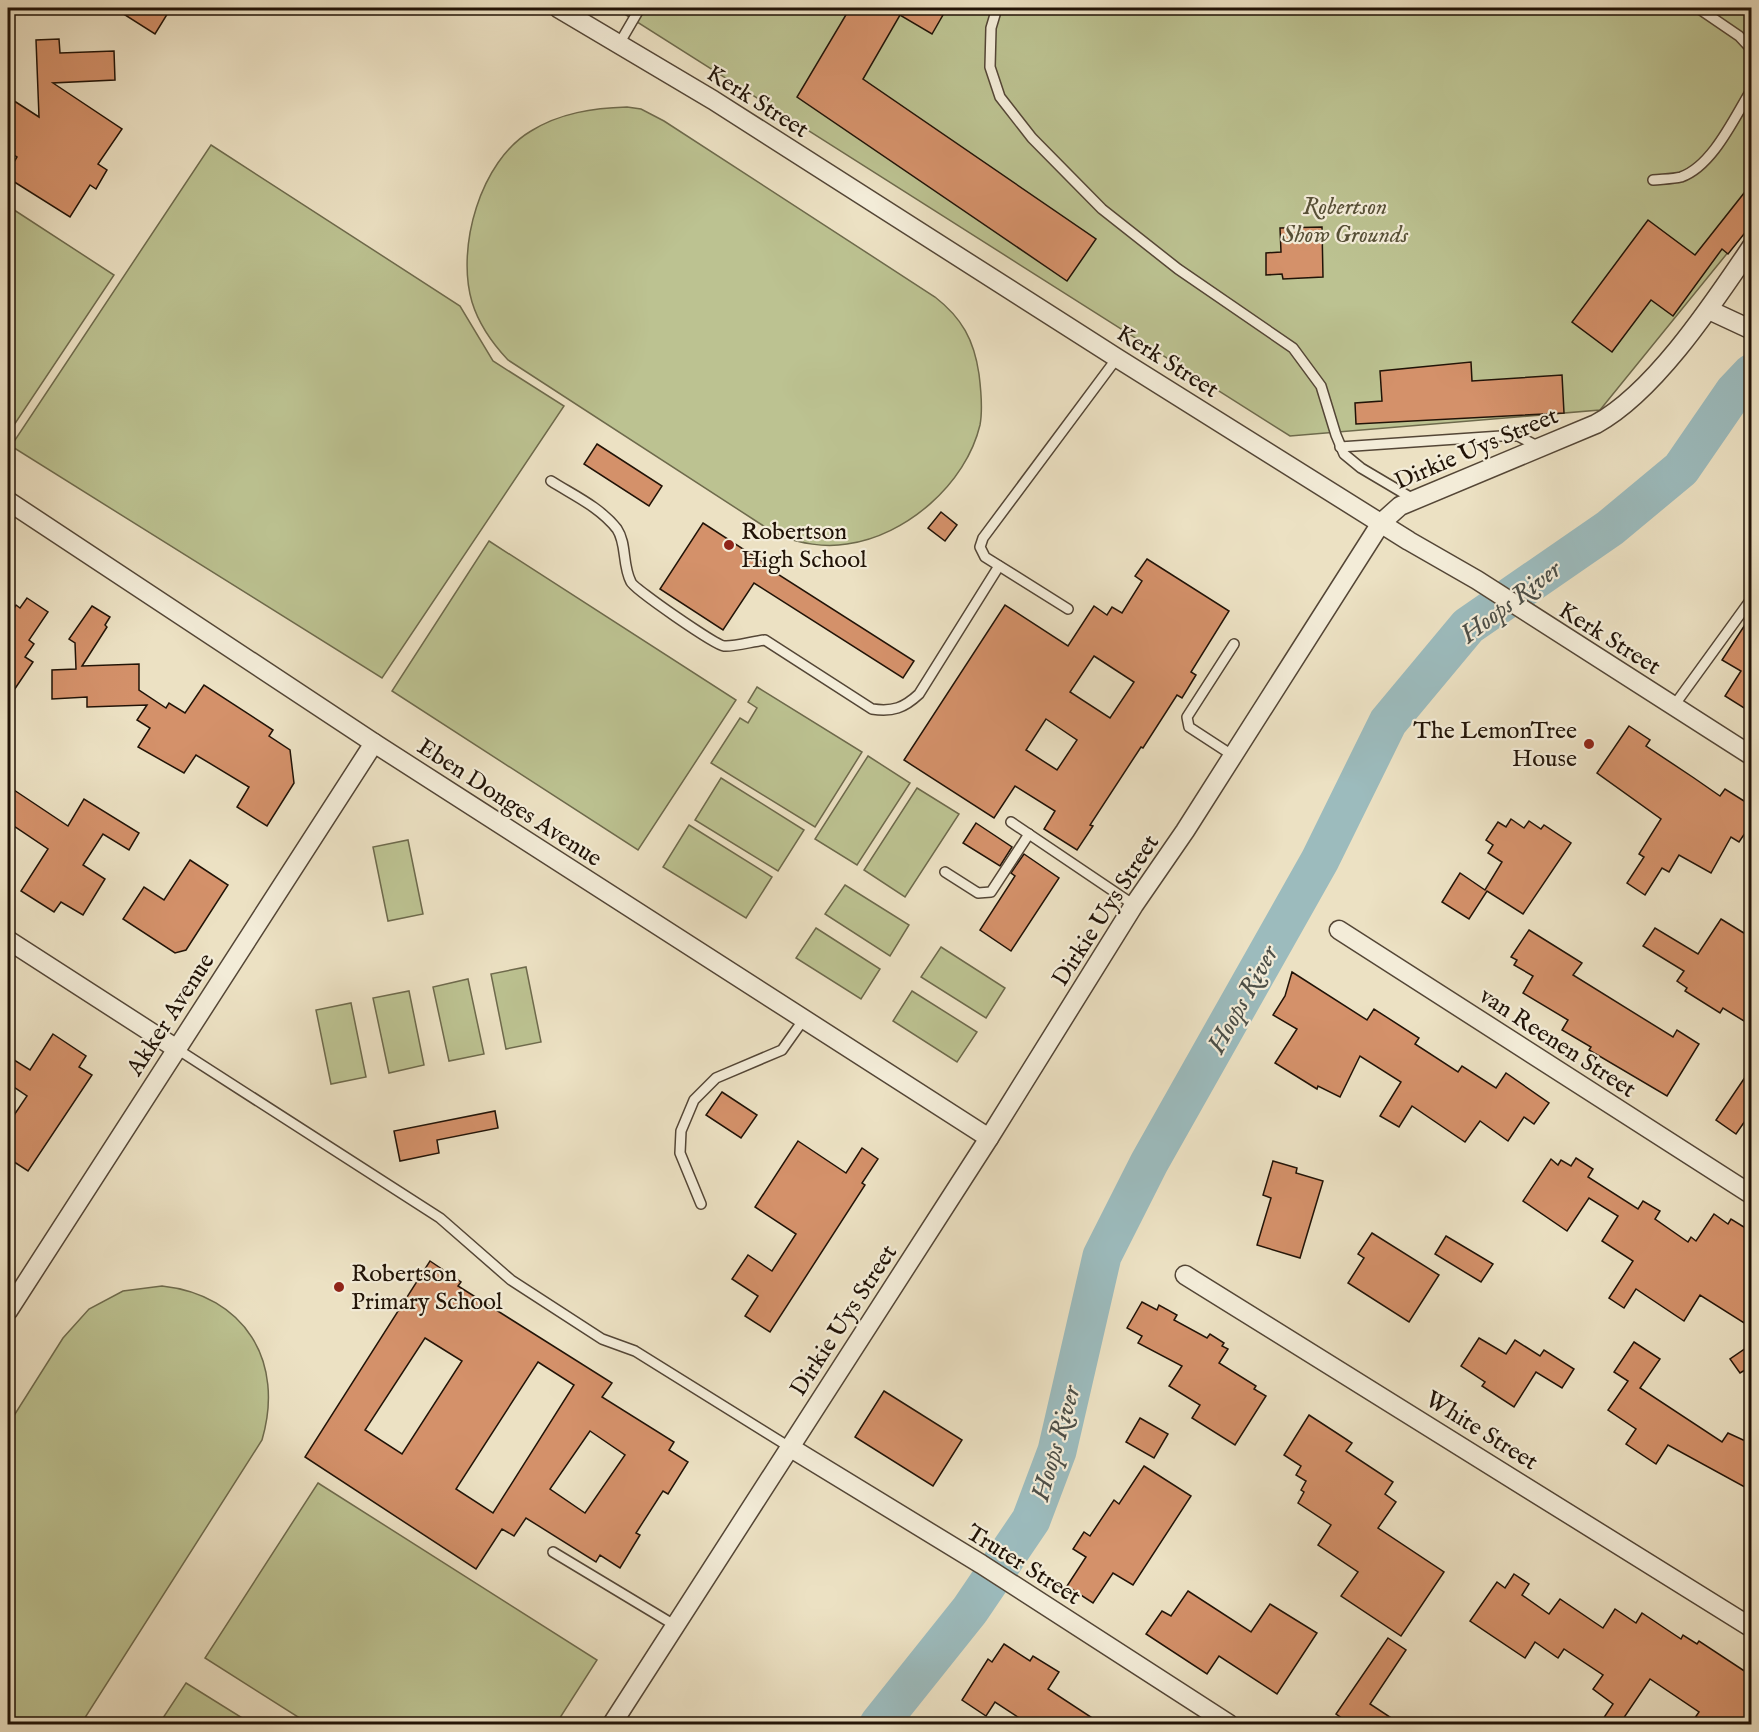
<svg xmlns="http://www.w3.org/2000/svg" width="1759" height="1732" font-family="'IM FELL English',serif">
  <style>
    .green { fill: #bcc291; stroke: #6e6a4c; stroke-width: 1.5 }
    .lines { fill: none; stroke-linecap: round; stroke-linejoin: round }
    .river { stroke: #9cbbbd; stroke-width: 39 }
    .building { fill: #d4916a; stroke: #211307; stroke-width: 1.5; fill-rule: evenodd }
    .lane-casing { stroke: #544636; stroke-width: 12 }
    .street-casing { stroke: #544636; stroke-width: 21 }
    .lane { stroke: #f3ecd8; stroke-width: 9 }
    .street { stroke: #f3ecd8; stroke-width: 18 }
    .poi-dot { fill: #8f2418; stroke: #f3ecd8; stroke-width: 2 }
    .labels { text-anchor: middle; stroke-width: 4.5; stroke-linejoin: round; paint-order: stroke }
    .street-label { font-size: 24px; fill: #211307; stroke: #f3ecd8 }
    .park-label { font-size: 24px; font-style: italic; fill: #575037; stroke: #f3ecd8 }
    .poi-label { font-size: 24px; fill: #211307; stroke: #f3ecd8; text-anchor: start }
    .water-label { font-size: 26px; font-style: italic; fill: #4c4e47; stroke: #f3ecd8 }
  </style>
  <rect width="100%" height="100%" fill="#ece1c3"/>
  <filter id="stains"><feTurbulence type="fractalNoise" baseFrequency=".00333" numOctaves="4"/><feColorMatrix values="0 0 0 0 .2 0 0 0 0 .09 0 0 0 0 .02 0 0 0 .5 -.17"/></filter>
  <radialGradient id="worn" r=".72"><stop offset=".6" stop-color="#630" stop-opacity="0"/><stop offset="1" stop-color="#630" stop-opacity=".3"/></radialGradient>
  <g class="green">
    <path d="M615 8H1751V224L1600 410 1290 436Z"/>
    <path d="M627 107 641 109 664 121 935 297C962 318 974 340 979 374 981 390 983 409 980 425 966 484 906 536 847 544 823 548 801 543 779 536L508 360C492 343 479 325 472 302 456 248 480 161 531 131 560 113 593 108 627 107Z"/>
    <path d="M211 145 460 306 493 361 564 406 382 678 11 446Z"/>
    <path d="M8 206 114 275 8 434Z"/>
    <path d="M489 541 736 700 638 850 392 691Z"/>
    <path d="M757 687 862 752 815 827 711 763 740 718 748 723 757 708 748 702Z"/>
    <path d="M868 756 910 783 857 865 815 839Z"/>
    <path d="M721 778 804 830 778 871 695 820Z"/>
    <path d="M917 788 959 814 905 897 864 870Z"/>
    <path d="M689 825 772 877 746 918 663 867Z"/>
    <path d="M408 840 423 914 388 921 373 847Z"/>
    <path d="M845 885 909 925 890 956 825 914Z"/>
    <path d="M816 928 880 969 861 999 796 958Z"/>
    <path d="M941 947 1005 988 986 1018 921 977Z"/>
    <path d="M526 967 541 1042 506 1049 491 974Z"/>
    <path d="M468 979 484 1054 449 1061 433 987Z"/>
    <path d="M409 991 424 1065 389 1073 373 998Z"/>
    <path d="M912 991 977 1032 957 1062 893 1021Z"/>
    <path d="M351 1003 366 1077 331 1084 316 1010Z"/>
    <path d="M162 1286C245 1295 285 1362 262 1440L81 1724H8V1425L63 1338 89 1309 123 1291Z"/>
    <path d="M318 1483 597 1660 556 1724H309L205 1658Z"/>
    <path d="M186 1683 252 1724H159Z"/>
  </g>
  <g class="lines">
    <path class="river" d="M879 1724 970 1610 1031 1520 1057 1451 1102 1256 1149 1163 1320 860 1388 722 1468 626 1610 528 1681 469 1734 392 1752 373"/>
  </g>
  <g class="building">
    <path d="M114 8H171L155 34Z"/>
    <path d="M850 8H947L932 34 900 15 863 79 1096 239 1067 281 797 97Z"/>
    <path d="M59 39 60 53 114 51 115 80 53 83 122 129 98 164 107 170 96 189 90 185 70 217 8 178V172L17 157 8 151V97L39 117 36 40Z"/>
    <path d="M1752 183V224L1728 254 1722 249 1673 316 1651 300 1612 352 1572 322 1648 220 1695 255Z"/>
    <path d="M1322 227 1323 277 1283 279 1282 274 1266 275V253L1281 252 1280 228Z"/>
    <path d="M1471 362 1472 381 1562 375 1564 413 1356 424 1355 403 1382 401 1380 371Z"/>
    <path d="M597 444 662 486 649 506 584 464Z"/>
    <path d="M941 512 957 525 945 541 928 528Z"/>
    <path d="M703 523 766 564 765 566 914 661 903 678 754 583 723 630 660 589Z"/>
    <path d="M1147 559 1229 611 1191 672 1196 675 1182 698 1177 695 1143 748 1141 747 1090 825 1093 826 1077 850 1044 829 1055 811 1015 786 994 818 904 760 1005 605 1068 646 1094 606 1107 615 1112 607 1122 613 1142 581 1135 576ZM1094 656 1134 682 1110 718 1070 692ZM1046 719 1077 740 1057 770 1026 750Z"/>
    <path d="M27 598 48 612 29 640 34 644 25 657 33 662 8 699V618L16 605 20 608Z"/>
    <path d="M92 606 110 617 105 625 107 627 82 666 139 664V690L166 708 169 703 185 713 204 685 273 730 269 736 290 750 294 783 267 826 237 807 249 787 196 755 184 773 138 747 150 728 137 720 147 705 87 707V697L52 699V670L76 669 75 643 69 639Z"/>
    <path d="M1752 614V713L1725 696 1741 671 1722 660Z"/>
    <path d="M1629 726 1650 740 1646 746 1694 778 1720 796 1725 789 1752 806V823L1739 842 1731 837 1711 873 1679 855 1669 872 1662 868 1645 895 1627 883 1644 857 1639 854 1661 819 1597 773Z"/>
    <path d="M8 786 68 826 84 799 139 833 129 850 103 834 83 865 105 879 83 915 61 902 54 912 21 891 48 849 8 822Z"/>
    <path d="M1511 819 1524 828 1529 821 1541 829 1544 825 1571 843 1523 914 1487 891 1469 919 1442 902 1460 873 1485 890 1502 862 1488 853 1493 845 1486 840 1498 822 1506 827Z"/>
    <path d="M976 823 1012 847 1000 866 963 843Z"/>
    <path d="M1024 854 1059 878 1011 951 980 930 1015 876 1011 873Z"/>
    <path d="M190 860 228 885 186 950 175 953 123 919 144 887 164 900Z"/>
    <path d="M1721 919 1752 938V1026L1723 1008 1720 1013 1685 991 1687 988 1677 981 1684 971 1643 946 1655 928 1698 954Z"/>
    <path d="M1529 930 1582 963 1573 975 1673 1037 1677 1030 1699 1044 1667 1096 1589 1050 1591 1047 1562 1030 1568 1020 1523 993 1533 976 1514 965 1517 960 1511 957Z"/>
    <path d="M1292 972 1367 1020 1374 1009 1419 1038 1415 1044 1458 1072 1462 1066 1496 1088 1506 1073 1549 1103 1534 1124 1524 1117 1508 1141 1480 1121 1465 1142 1412 1106 1399 1127 1380 1116 1401 1082 1360 1056 1340 1097 1318 1086 1317 1089 1275 1063 1297 1029 1273 1015 1285 996Z"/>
    <path d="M53 1034 86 1056 79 1067 92 1075 28 1171 8 1158V1124L27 1096 8 1083V1056L30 1070Z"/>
    <path d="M1752 1067V1111L1736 1134 1716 1120Z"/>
    <path d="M722 1092 757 1115 741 1138 706 1115Z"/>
    <path d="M495 1111 498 1128 437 1140 439 1153 400 1161 394 1131Z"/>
    <path d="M798 1141 846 1173 862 1148 878 1159 862 1183 865 1185 770 1332 745 1316 758 1296 732 1279 748 1255 772 1271 796 1234 755 1207Z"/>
    <path d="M1576 1158 1593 1169 1588 1177 1638 1209 1643 1201 1660 1211 1655 1219 1688 1242 1691 1237 1696 1241 1714 1214 1728 1224 1731 1219 1752 1232V1328L1700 1295 1684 1321 1636 1289 1624 1308 1609 1298 1633 1261 1602 1241 1618 1216 1589 1198 1567 1231 1523 1201 1551 1159 1558 1165 1561 1160 1571 1166Z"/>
    <path d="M1273 1161 1297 1168 1296 1173 1323 1181 1300 1258 1257 1245 1271 1198 1263 1195Z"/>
    <path d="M1372 1233 1439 1275 1409 1322 1348 1283 1364 1258 1358 1254Z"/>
    <path d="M1446 1236 1493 1264 1481 1282 1435 1254Z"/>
    <path d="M430 1261 461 1282 458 1286 612 1383 602 1397 674 1442 669 1450 688 1462 668 1494 663 1491 636 1533 640 1535 620 1568 600 1555 596 1562 526 1518 514 1536 502 1529 476 1569 305 1457ZM425 1338 462 1361 402 1454 365 1430ZM538 1362 574 1385 493 1513 456 1489ZM590 1431 625 1455 585 1513 550 1489Z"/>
    <path d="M1142 1302 1157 1310 1159 1305 1177 1315 1174 1320 1207 1338 1210 1334 1224 1343 1222 1346 1228 1349 1219 1363 1256 1386 1254 1389 1266 1396 1235 1445 1192 1418 1200 1405 1169 1386 1182 1366 1138 1343 1142 1336 1127 1328Z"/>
    <path d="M1479 1338 1506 1354 1515 1340 1540 1356 1544 1350 1574 1369 1562 1388 1536 1372 1514 1407 1482 1386 1485 1382 1461 1366Z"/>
    <path d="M1634 1342 1660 1359 1640 1388 1722 1442 1728 1433 1752 1444V1491L1668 1445 1656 1464 1626 1444 1636 1429 1608 1410 1628 1381 1614 1372Z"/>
    <path d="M1752 1344V1366L1740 1373 1730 1359Z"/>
    <path d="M884 1391 962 1440 933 1486 855 1437Z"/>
    <path d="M1309 1415 1352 1443 1346 1451 1393 1482 1385 1494 1396 1502 1378 1528 1444 1572 1401 1636 1341 1596 1358 1572 1318 1545 1331 1525 1298 1503 1304 1492 1301 1490 1306 1481 1296 1475 1301 1466 1284 1455Z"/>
    <path d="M1140 1418 1168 1434 1154 1458 1126 1442Z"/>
    <path d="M1144 1466 1191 1496 1133 1585 1113 1573 1093 1603 1067 1586 1086 1557 1073 1549 1084 1532 1090 1536 1114 1500 1119 1504Z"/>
    <path d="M1514 1574 1529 1584 1522 1595 1549 1614 1560 1599 1603 1628 1615 1609 1636 1623 1642 1613 1681 1639 1683 1635 1697 1644 1699 1641 1752 1676V1725H1690L1699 1712 1650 1679 1619 1725H1599L1613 1704 1593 1689 1603 1675 1564 1649 1558 1658 1535 1642 1525 1658 1470 1621 1497 1582 1505 1588Z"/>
    <path d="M1188 1591 1251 1632 1270 1604 1317 1633 1277 1694 1219 1656 1207 1674 1146 1634 1162 1611 1171 1616Z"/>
    <path d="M1388 1638 1406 1650 1370 1704 1402 1725H1352L1336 1714Z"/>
    <path d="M1004 1644 1030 1661 1033 1656 1059 1672 1048 1689 1103 1725H1030L995 1702 986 1716 962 1700 988 1659 992 1662Z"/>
  </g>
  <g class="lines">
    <g class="lane-casing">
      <g id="lane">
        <path d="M997 8 991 28 990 67 1000 97 1032 138 1102 209 1178 269 1293 348 1321 386 1336 435 1344 454 1361 468 1415 500"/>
        <path d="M1698 8 1739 36 1752 50"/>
        <path d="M619 44 640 8"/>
        <path d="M1653 180C1662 179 1673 179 1681 177 1713 166 1735 116 1752 89"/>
        <path d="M1340 447 1501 436H1518L1539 447"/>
        <path d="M551 481C573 495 600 507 617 529 627 544 622 565 631 582 634 589 715 645 724 646 734 647 754 641 765 640L872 709C893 712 904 708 919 694L999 566"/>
        <path d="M1068 609 985 557 980 547 983 538 1117 358"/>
        <path d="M1673 707 1752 598"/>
        <path d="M1232 755 1189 727 1187 717 1234 644"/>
        <path d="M1011 822 1134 905"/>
        <path d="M945 872 978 893 991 892 1029 834"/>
        <path d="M177 1049 440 1218 511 1280 602 1339 635 1351 791 1448"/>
        <path d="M701 1204 680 1153 681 1131 694 1100 716 1078 782 1050 804 1019"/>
        <path d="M553 1552 676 1626"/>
      </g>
    </g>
    <g class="street-casing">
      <g id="street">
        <path d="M558 8 713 100 1117 358 1409 541 1477 580 1752 756"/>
        <path d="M1709 310 1752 330"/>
        <path d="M8 501 374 743 989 1138"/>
        <path d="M1339 930 1752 1195"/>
        <path d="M8 940 177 1049"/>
        <path d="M1185 1275 1752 1628"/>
        <path d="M8 1311 374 743"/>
        <path d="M791 1448 981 1564 1229 1724"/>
        <path d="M612 1724 989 1138 1134 905 1185 831 1381 523 1400 506 1596 424C1655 392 1714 302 1752 246"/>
      </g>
    </g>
    <use href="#lane" class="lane"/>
    <use href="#street" class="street"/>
  </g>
  <g class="poi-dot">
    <circle cx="729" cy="545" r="6"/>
    <circle cx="1589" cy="744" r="6"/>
    <circle cx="339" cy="1287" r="6"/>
  </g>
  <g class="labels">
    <g class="street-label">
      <text transform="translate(758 101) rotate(32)" y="8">Kerk Street</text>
      <text transform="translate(1168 361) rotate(32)" y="8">Kerk Street</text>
      <text transform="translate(1476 448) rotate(-23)" y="8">Dirkie Uys Street</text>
      <text transform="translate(1610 638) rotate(32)" y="8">Kerk Street</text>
      <text transform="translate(510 802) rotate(33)" y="8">Eben Donges Avenue</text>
      <text transform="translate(1105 910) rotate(-57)" y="8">Dirkie Uys Street</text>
      <text transform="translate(170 1014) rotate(-57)" y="8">Akker Avenue</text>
      <text transform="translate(1558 1042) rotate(33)" y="8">van Reenen Street</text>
      <text transform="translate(843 1320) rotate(-57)" y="8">Dirkie Uys Street</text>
      <text transform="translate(1482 1430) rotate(32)" y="8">White Street</text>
      <text transform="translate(1024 1564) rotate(32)" y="8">Truter Street</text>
    </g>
    <g class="park-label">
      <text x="1345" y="214">Robertson<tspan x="1345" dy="28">Show Grounds</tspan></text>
    </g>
    <g class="poi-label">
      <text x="741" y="539">Robertson<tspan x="741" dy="28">High School</tspan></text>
      <text x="1577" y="738" text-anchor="end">The LemonTree<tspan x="1577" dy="28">House</tspan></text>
      <text x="351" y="1281">Robertson<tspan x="351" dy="28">Primary School</tspan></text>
    </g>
    <g class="water-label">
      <text transform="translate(1510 601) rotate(-37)" y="9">Hoops River</text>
      <text transform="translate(1242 999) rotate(-61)" y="9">Hoops River</text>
      <text transform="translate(1055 1443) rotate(-74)" y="9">Hoops River</text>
    </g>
  </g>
  <rect width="1759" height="1732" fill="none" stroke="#ece1c3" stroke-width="30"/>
  <rect x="9" y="9" width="1741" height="1714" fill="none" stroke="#211307" stroke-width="3"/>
  <rect x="15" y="15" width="1729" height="1702" fill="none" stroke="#211307" stroke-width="1.5"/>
  <rect width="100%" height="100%" filter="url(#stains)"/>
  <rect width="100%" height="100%" fill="url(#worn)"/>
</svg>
